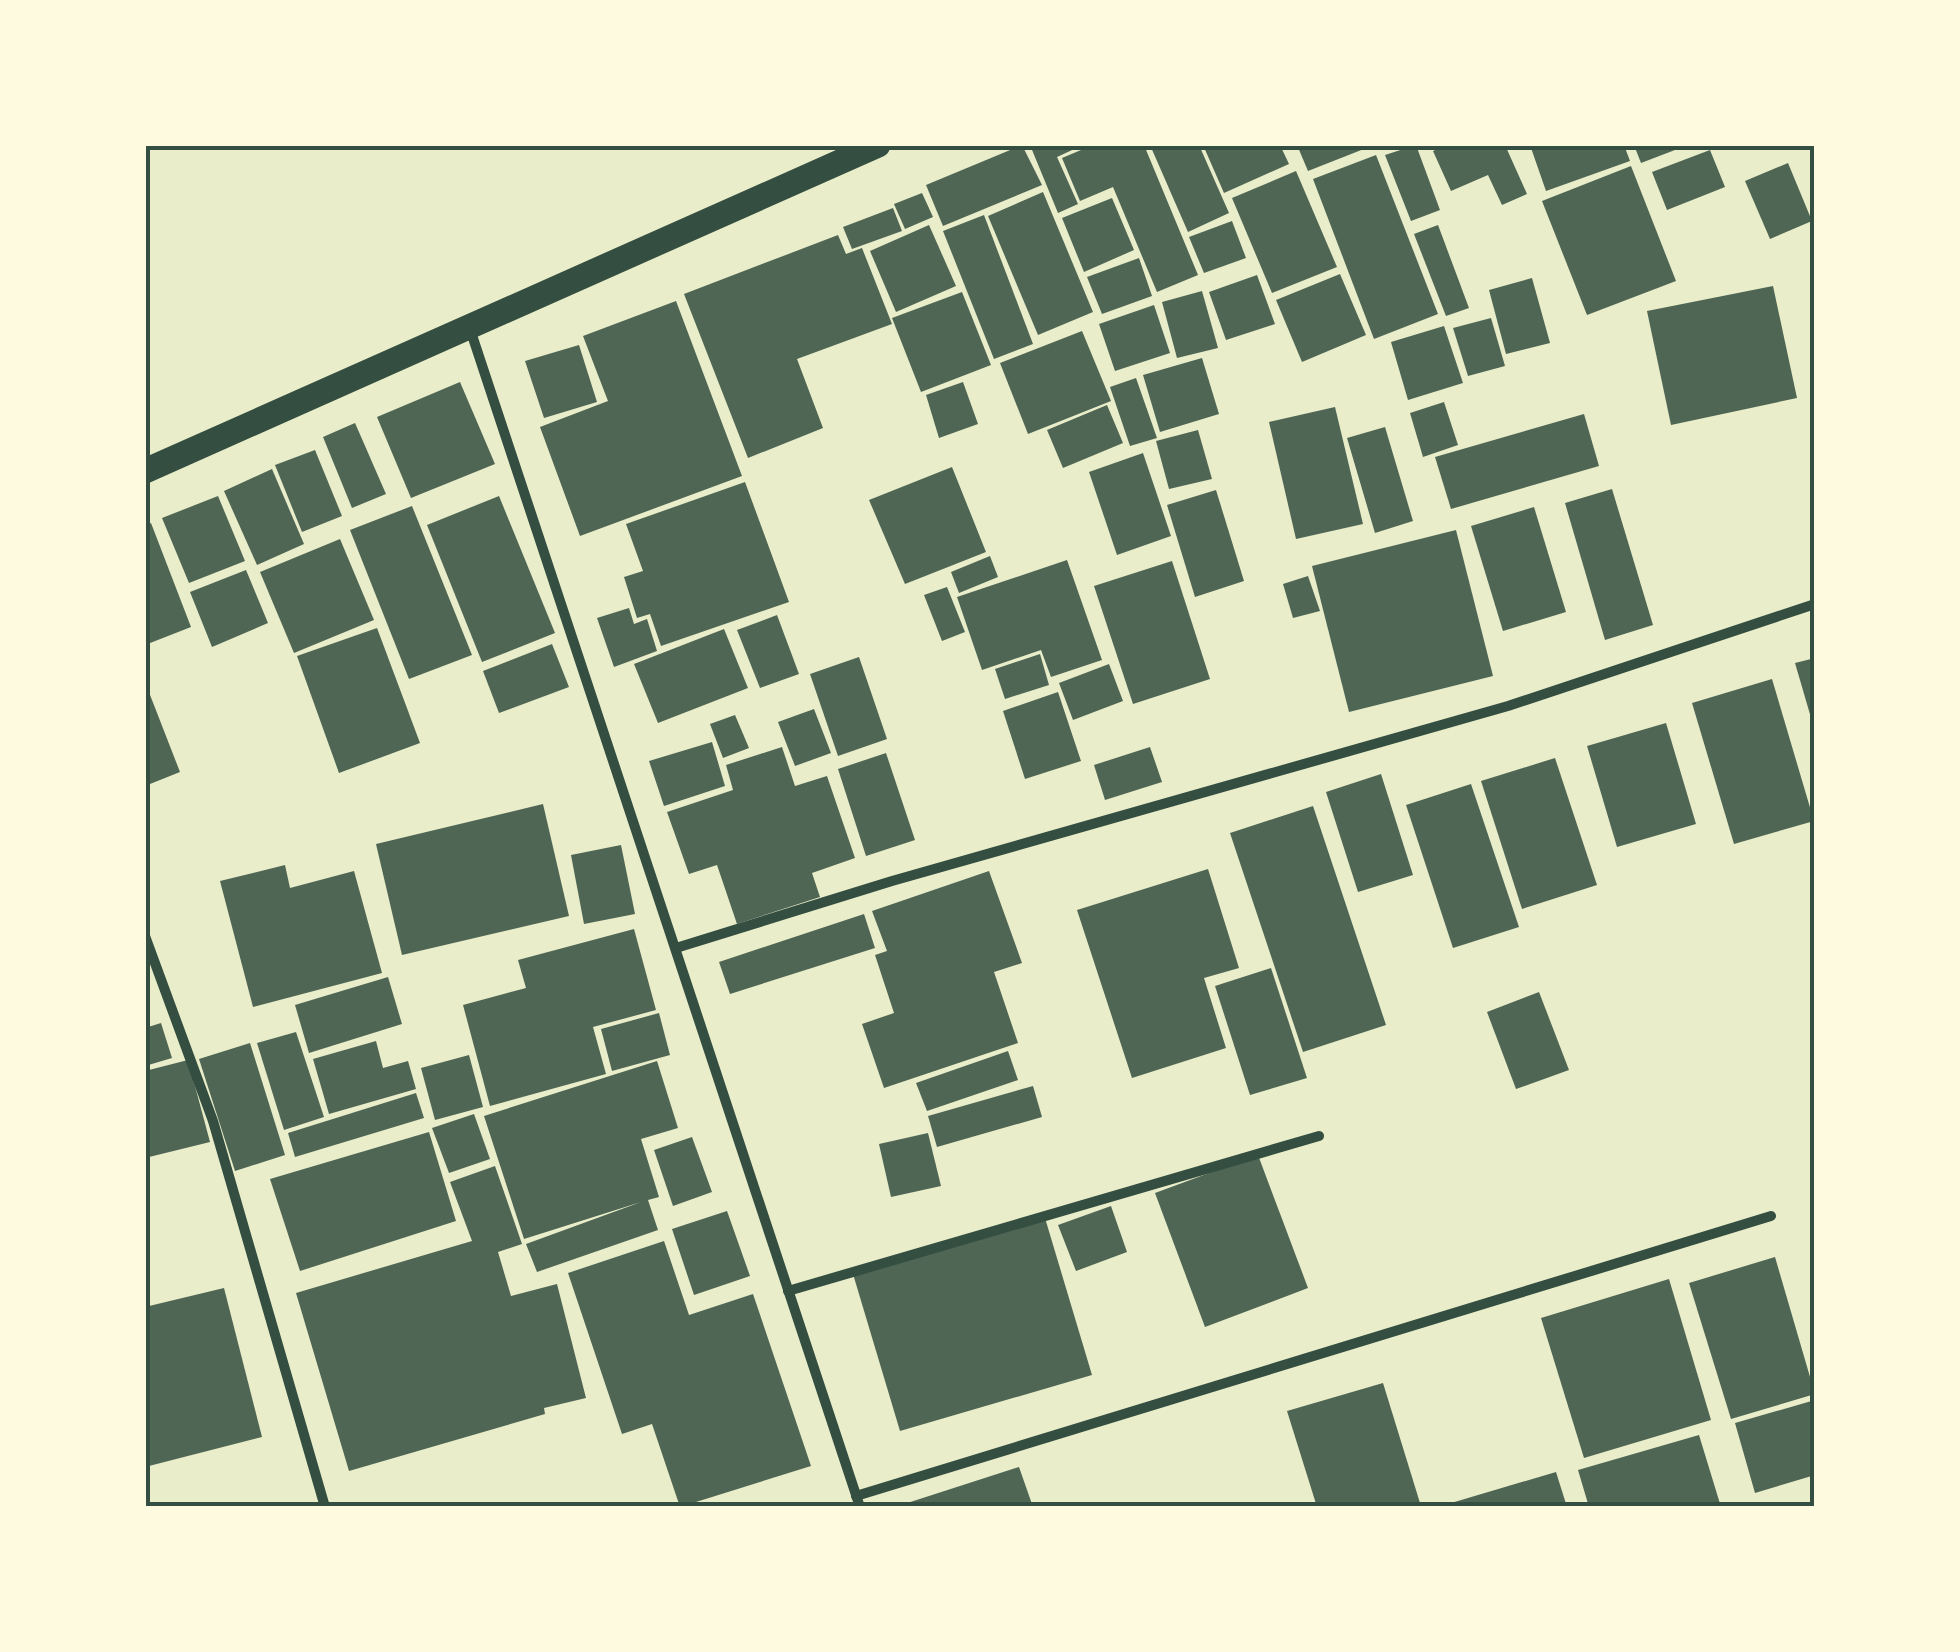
<svg xmlns="http://www.w3.org/2000/svg" width="1960" height="1652" font-family="'Source Sans 3',sans-serif">
  <style>
    .building { fill: #4f6655 }
    .lines { fill: none; stroke-linecap: round; stroke-linejoin: round }
    .minor { stroke: #344e41; stroke-width: 10 }
    .primary { stroke: #344e41; stroke-width: 25 }
    .neatline { fill: none; stroke: #344e41; stroke-width: 4 }
  </style>
  <rect width="100%" height="100%" fill="#e9edc9"/>
  <g class="building">
    <path d="M1022 145 1042 185 943 226 926 185Z"/>
    <path d="M1030 145H1083L1057 157 1078 204 1058 213Z"/>
    <path d="M1093 145H1144L1198 275 1157 292 1113 187 1080 201 1062 158Z"/>
    <path d="M1150 145H1199L1229 213 1188 232Z"/>
    <path d="M1203 145H1280L1289 164 1224 193Z"/>
    <path d="M1297 145H1374L1308 171Z"/>
    <path d="M1416 145 1440 210 1411 221 1385 155Z"/>
    <path d="M1446 145H1505L1527 194 1502 205 1488 175 1451 191 1433 151Z"/>
    <path d="M1530 145H1624L1630 161 1546 191Z"/>
    <path d="M1634 145H1688L1641 163Z"/>
    <path d="M1710 150 1725 187 1667 210 1652 172Z"/>
    <path d="M1376 155 1438 314 1374 339 1313 179Z"/>
    <path d="M1788 163 1812 221 1770 239 1745 181Z"/>
    <path d="M1631 166 1676 281 1587 315 1542 201Z"/>
    <path d="M1296 171 1337 267 1272 293 1232 198Z"/>
    <path d="M1043 192 1093 312 1038 335 988 216Z"/>
    <path d="M922 193 933 217 905 229 894 204Z"/>
    <path d="M1112 198 1134 250 1084 272 1062 218Z"/>
    <path d="M893 208 902 231 852 249 843 227Z"/>
    <path d="M984 215 1033 344 994 359 943 231Z"/>
    <path d="M1232 221 1246 258 1204 273 1189 237Z"/>
    <path d="M929 225 956 286 896 312 870 251Z"/>
    <path d="M1438 225 1469 308 1446 316 1414 234Z"/>
    <path d="M838 235 846 254 862 248 892 324 797 359 823 428 748 458 684 294Z"/>
    <path d="M1139 258 1152 296 1102 314 1087 277Z"/>
    <path d="M1340 274 1366 335 1302 362 1276 300Z"/>
    <path d="M1257 275 1275 324 1226 340 1209 292Z"/>
    <path d="M1532 278 1550 343 1506 354 1489 290Z"/>
    <path d="M1773 286 1797 398 1671 425 1647 311Z"/>
    <path d="M1202 291 1218 348 1177 358 1162 302Z"/>
    <path d="M962 292 991 365 921 392 892 318Z"/>
    <path d="M676 301 742 476 580 536 540 427 608 401 583 336Z"/>
    <path d="M1154 305 1170 353 1115 371 1099 324Z"/>
    <path d="M1491 318 1505 366 1468 376 1453 328Z"/>
    <path d="M1444 326 1463 383 1408 400 1391 342Z"/>
    <path d="M1082 331 1111 401 1028 434 1000 363Z"/>
    <path d="M579 345 597 402 544 418 525 361Z"/>
    <path d="M1202 358 1219 414 1160 432 1143 375Z"/>
    <path d="M1136 378 1157 438 1130 446 1110 387Z"/>
    <path d="M460 382 495 464 411 498 377 417Z"/>
    <path d="M963 382 978 424 939 438 926 395Z"/>
    <path d="M1444 402 1458 445 1423 457 1410 413Z"/>
    <path d="M1107 405 1123 443 1063 468 1047 430Z"/>
    <path d="M1335 407 1363 524 1296 539 1269 422Z"/>
    <path d="M1584 414 1599 466 1451 509 1435 457Z"/>
    <path d="M355 423 386 494 352 508 323 437Z"/>
    <path d="M1385 427 1413 521 1375 533 1347 438Z"/>
    <path d="M1198 430 1212 479 1169 489 1156 441Z"/>
    <path d="M315 450 342 516 302 532 275 465Z"/>
    <path d="M1143 453 1171 536 1117 555 1089 472Z"/>
    <path d="M952 467 986 552 905 584 869 500Z"/>
    <path d="M272 469 304 544 257 565 224 491Z"/>
    <path d="M745 482 789 602 661 646 650 614 637 618 624 577 643 571 626 524Z"/>
    <path d="M1612 489 1653 625 1605 640 1565 503Z"/>
    <path d="M1216 490 1244 581 1195 597 1167 505Z"/>
    <path d="M218 496 245 561 189 583 162 518Z"/>
    <path d="M499 496 555 633 482 662 427 525Z"/>
    <path d="M412 506 472 655 409 679 350 530Z"/>
    <path d="M1534 507 1566 612 1503 631 1471 526Z"/>
    <path d="M151 523 191 627 145 645V525Z"/>
    <path d="M1456 530 1493 676 1349 712 1312 566Z"/>
    <path d="M340 539 374 620 294 653 260 572Z"/>
    <path d="M990 556 998 577 959 593 951 572Z"/>
    <path d="M1067 560 1102 660 1051 677 1041 650 982 670 957 597Z"/>
    <path d="M1172 561 1210 679 1133 704 1094 586Z"/>
    <path d="M246 570 268 623 212 647 190 592Z"/>
    <path d="M1308 576 1320 611 1293 618 1283 584Z"/>
    <path d="M947 587 965 632 942 641 924 595Z"/>
    <path d="M629 608 634 624 647 619 657 651 614 667 597 618Z"/>
    <path d="M777 615 799 674 760 688 737 630Z"/>
    <path d="M377 628 420 743 339 773 297 656Z"/>
    <path d="M724 629 748 688 658 723 634 664Z"/>
    <path d="M552 644 569 687 499 713 483 671Z"/>
    <path d="M1040 654 1049 685 1005 699 995 669Z"/>
    <path d="M859 657 887 739 838 756 810 674Z"/>
    <path d="M1815 658V728H1814L1795 663Z"/>
    <path d="M1109 664 1123 701 1073 720 1059 683Z"/>
    <path d="M1772 679 1814 821 1734 844 1692 703Z"/>
    <path d="M145 682 180 772 145 786Z"/>
    <path d="M1058 692 1081 761 1025 779 1003 711Z"/>
    <path d="M814 709 831 753 795 766 778 722Z"/>
    <path d="M735 715 749 748 723 758 710 724Z"/>
    <path d="M1666 723 1696 824 1617 847 1587 746Z"/>
    <path d="M712 742 725 786 664 806 649 761Z"/>
    <path d="M782 747 795 786 827 776 855 858 812 873 820 897 737 924 717 865 689 874 667 812 733 790 726 765Z"/>
    <path d="M1150 747 1162 782 1105 800 1094 765Z"/>
    <path d="M886 753 915 840 866 856 838 769Z"/>
    <path d="M1555 758 1597 885 1522 909 1481 781Z"/>
    <path d="M1381 774 1413 875 1358 892 1326 792Z"/>
    <path d="M1471 784 1519 927 1453 948 1406 805Z"/>
    <path d="M543 804 569 916 402 955 376 844Z"/>
    <path d="M1313 806 1386 1025 1303 1052 1230 833Z"/>
    <path d="M621 845 635 914 584 924 571 855Z"/>
    <path d="M285 865 290 888 354 871 382 973 253 1007 220 881Z"/>
    <path d="M1208 869 1239 968 1204 978 1226 1048 1132 1078 1077 910Z"/>
    <path d="M989 871 1022 963 994 972 1018 1043 884 1088 862 1024 894 1013 875 955 887 951 872 911Z"/>
    <path d="M864 914 875 948 730 994 719 962Z"/>
    <path d="M634 929 656 1010 593 1027 606 1074 490 1106 463 1005 526 988 518 960Z"/>
    <path d="M1271 968 1307 1078 1250 1095 1215 986Z"/>
    <path d="M388 977 402 1024 309 1053 295 1005Z"/>
    <path d="M1539 992 1569 1070 1516 1089 1487 1012Z"/>
    <path d="M659 1013 670 1055 612 1071 601 1029Z"/>
    <path d="M161 1023 172 1058 145 1066V1028Z"/>
    <path d="M296 1032 324 1117 284 1130 257 1043Z"/>
    <path d="M376 1041 383 1068 408 1061 416 1089 329 1114 313 1059Z"/>
    <path d="M250 1043 285 1155 235 1171 199 1059Z"/>
    <path d="M1008 1051 1018 1080 927 1111 916 1083Z"/>
    <path d="M469 1055 483 1107 435 1120 421 1068Z"/>
    <path d="M188 1060 210 1142 145 1158V1071Z"/>
    <path d="M657 1061 678 1128 641 1139 659 1197 648 1200 658 1230 537 1272 526 1244 641 1202 524 1239 484 1116Z"/>
    <path d="M1033 1086 1042 1117 937 1147 928 1116Z"/>
    <path d="M416 1093 424 1118 295 1157 288 1133Z"/>
    <path d="M474 1114 490 1159 449 1173 432 1128Z"/>
    <path d="M429 1132 456 1221 300 1271 270 1179Z"/>
    <path d="M928 1133 941 1186 891 1197 879 1144Z"/>
    <path d="M692 1137 712 1192 673 1206 654 1150Z"/>
    <path d="M1258 1155 1308 1288 1205 1327 1155 1193Z"/>
    <path d="M495 1166 522 1244 498 1252 511 1296 557 1284 586 1398 544 1408 545 1414 349 1471 296 1293 472 1241 450 1182Z"/>
    <path d="M1111 1206 1127 1252 1076 1271 1058 1225Z"/>
    <path d="M727 1211 750 1276 694 1295 672 1229Z"/>
    <path d="M1045 1218 1092 1375 900 1431 853 1274Z"/>
    <path d="M664 1241 689 1315 753 1294 811 1466 680 1507 652 1424 622 1434 568 1273Z"/>
    <path d="M1775 1257 1815 1394 1731 1419 1689 1283Z"/>
    <path d="M1669 1279 1711 1420 1584 1458 1541 1318Z"/>
    <path d="M224 1288 262 1437 145 1467V1307Z"/>
    <path d="M1383 1383 1420 1503 1406 1507H1317L1287 1411Z"/>
    <path d="M1815 1400V1475L1755 1493 1735 1423Z"/>
    <path d="M1699 1435 1721 1507H1589L1578 1470Z"/>
    <path d="M1019 1467 1033 1507H898V1506Z"/>
    <path d="M1556 1472 1567 1507H1441V1506Z"/>
  </g>
  <g class="lines">
    <g class="minor">
      <path d="M469 326 860 1507"/>
      <path d="M145 936 213 1121 325 1507"/>
      <path d="M676 948 892 881 1508 706 1815 604"/>
      <path d="M788 1291 1319 1136"/>
      <path d="M856 1496 1771 1216"/>
    </g>
    <path class="primary" d="M145 471 878 145"/>
  </g>
  <rect width="1960" height="1652" fill="none" stroke="#fefae0" stroke-width="295"/>
  <rect x="148" y="148" width="1664" height="1356" class="neatline"/>
</svg>
